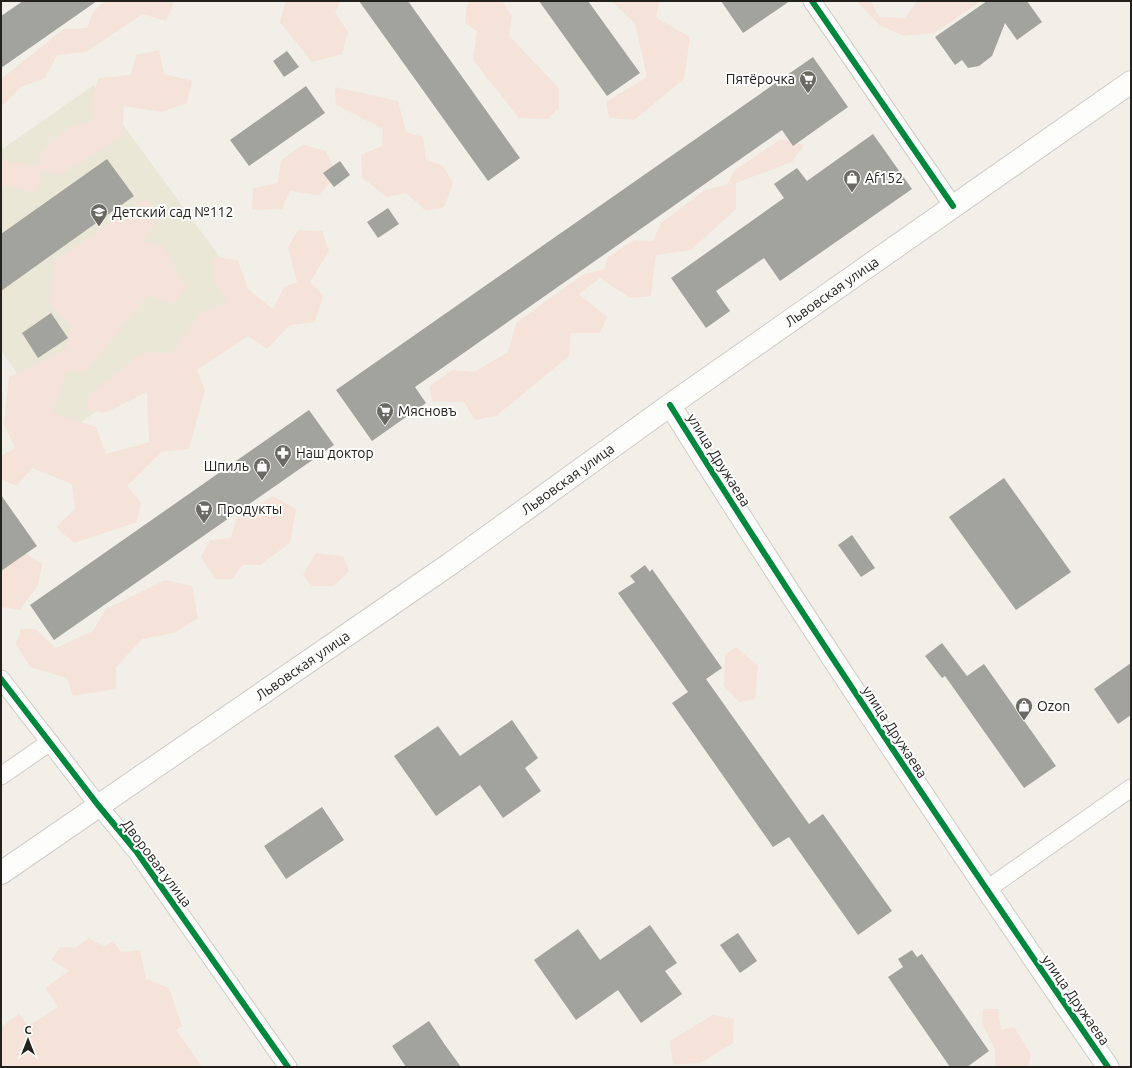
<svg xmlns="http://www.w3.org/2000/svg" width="1132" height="1068" font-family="Ubuntu,sans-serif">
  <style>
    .built { fill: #eae7d7 }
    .green { fill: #f5e3d9 }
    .building { fill: #a3a39d }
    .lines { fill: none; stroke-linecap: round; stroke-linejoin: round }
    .minor-casing { stroke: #ceccc7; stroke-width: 19 }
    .tertiary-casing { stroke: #ceccc7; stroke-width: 23 }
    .secondary-casing { stroke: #ceccc7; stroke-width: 24 }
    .minor { stroke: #fdfdfb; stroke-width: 17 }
    .tertiary { stroke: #fdfdfb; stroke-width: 21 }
    .secondary { stroke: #fdfdfb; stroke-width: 22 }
    .cycleway-casing { stroke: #fff; stroke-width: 8 }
    .cycleway { stroke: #00873e; stroke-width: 6 }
    .labels { text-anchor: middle; stroke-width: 4; stroke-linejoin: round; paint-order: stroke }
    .poi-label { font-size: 14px; fill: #23211c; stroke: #fff; text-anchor: start }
    .street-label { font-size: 14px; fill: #23211c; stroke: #fff }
  </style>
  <rect width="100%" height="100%" fill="#f1efe7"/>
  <path class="built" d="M94 85 254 304 62 435 1 351V150Z"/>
  <g class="green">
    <path d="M106 1H174L166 21 142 14 86 52 57 55 45 78 21 87 1 107V79L64 29 87 28 93 12Z"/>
    <path d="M286 1H340L335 13 348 32 342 54 312 62 280 22Z"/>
    <path d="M470 1H502L512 16 509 36 559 88V108L548 119 519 118 473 60 477 31 465 23 467 6Z"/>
    <path d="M611 1H659L656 18 690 37 684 79 634 120 609 118 606 102 647 77 635 23Z"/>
    <path d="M857 1H871L879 17 905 18 917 1H981L934 33 904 36 879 25Z"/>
    <path d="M159 50 164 74 192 81 187 103 162 112 124 106 122 136 60 175 42 171 36 192 5 186 1 189V160L38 166 43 150 70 126 95 120 91 99 99 78 131 75 136 55Z"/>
    <path d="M335 87 398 101 406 132 423 137 426 160 443 166 453 183 444 207 426 211 406 193 387 197 362 177 361 155 382 146 383 129 336 105Z"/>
    <path d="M781 139 804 145 792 162 736 183V209L691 250 656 255 651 296 630 298 600 278 579 294 607 317 600 333H571L569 356 496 416 475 420 464 402 432 401 430 386 452 370 474 372 508 352 516 323 582 275 605 269 608 257 634 240 653 241 661 223 705 190 727 185 735 170Z"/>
    <path d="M303 145 326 151 337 175 319 195 290 191 282 209 252 210 253 188 278 183 281 160Z"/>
    <path d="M146 199 158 214 144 242 163 246 186 287 173 304 148 295 86 371 67 372 52 413 96 427 106 454 149 442 147 392 105 413 86 409 89 395 143 352 172 353 199 313 228 302 213 278 214 257 238 260 248 289 273 309 284 287 297 282 288 247 298 230 322 231 329 251 310 282 323 295 315 322 290 325 267 349 248 336 197 370 205 390 189 449 161 452 127 486 141 502 137 522 74 543 56 527 75 509 72 484 32 468 16 486 1 479V456L15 448 4 424 9 377 66 349 72 326 50 304 54 261Z"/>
    <path d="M273 496 296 509 290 543 260 565H243L232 579H215L201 557 210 540 231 538 236 519Z"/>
    <path d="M16 547 42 564 38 585 20 610 1 607 2 581 1 580V548Z"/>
    <path d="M316 553 343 556 349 571 334 586H312L303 575Z"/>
    <path d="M165 580 192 586 198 618 173 633 142 639 116 667V689L73 696 67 678 30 667 16 644 21 629H35L56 648 93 631 106 609Z"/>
    <path d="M736 647 758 666 755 699 739 702 724 686 725 655Z"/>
    <path d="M89 938 104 947 113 941 121 952 140 950 146 979 169 988 182 1026 176 1030 202 1067H1V1027L19 1014 28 1026 58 1007 45 988 69 971 52 960 60 947 75 948Z"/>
    <path d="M983 1009H998L1001 1030 1014 1027 1031 1054 1028 1067 995 1066V1050L982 1023Z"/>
    <path d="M713 1015 734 1019 733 1043 700 1063 673 1065 670 1041Z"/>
  </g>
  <g class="building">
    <path d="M23 1H97L1 68V16Z"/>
    <path d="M359 1H408L520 158 488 181Z"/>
    <path d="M539 1H588L640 73 607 96Z"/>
    <path d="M721 1H790L743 33Z"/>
    <path d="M987 1H1027L1042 22 1017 40 1005 23 992 56 979 66 968 68 962 60 955 65 935 37Z"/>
    <path d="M287 51 299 67 284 77 273 61Z"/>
    <path d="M813 57 848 107 793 146 782 130 415 387 426 403 372 441 336 390Z"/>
    <path d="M306 86 325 113 249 166 230 140Z"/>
    <path d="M873 134 912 189 780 281 764 258 716 291 730 311 706 328 671 278 784 198 774 184 797 168 807 181Z"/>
    <path d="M107 159 134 196 1 291V234Z"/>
    <path d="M340 161 350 175 334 187 323 173Z"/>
    <path d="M388 208 399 224 378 238 367 222Z"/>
    <path d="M51 313 68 338 38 358 22 333Z"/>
    <path d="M309 410 334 445 54 640 30 605Z"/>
    <path d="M1004 478 1071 572 1016 610 949 517Z"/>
    <path d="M1 495 37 546 1 571Z"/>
    <path d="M852 535 875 568 861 577 838 545Z"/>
    <path d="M645 565 650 572 652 569 722 668 706 679 809 824 823 814 892 911 858 935 789 837 773 847 672 703 688 692 618 593 635 582 630 576Z"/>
    <path d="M942 643 967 676 984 664 1056 766 1024 788 945 676 942 678 925 656Z"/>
    <path d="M1131 663V715L1118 724 1094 689Z"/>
    <path d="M512 720 538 758 525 768 541 791 503 818 480 785 436 816 394 756 438 726 460 756Z"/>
    <path d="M322 807 344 840 286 879 264 846Z"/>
    <path d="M650 925 677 963 665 971 682 994 641 1023 618 990 576 1020 534 960 578 929 600 960Z"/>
    <path d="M738 933 757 961 740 973 720 945Z"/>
    <path d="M912 950 917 957 922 954 989 1051 967 1067H950L888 977 903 967 898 959Z"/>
    <path d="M429 1021 445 1045 461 1067H406L392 1046Z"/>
  </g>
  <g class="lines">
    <g class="minor-casing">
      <g id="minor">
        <path d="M812 1 953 206"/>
        <path d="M1 679 98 805 136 851 288 1067"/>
        <path d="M1 776 50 742"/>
        <path d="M986 890 1131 788"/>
      </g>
    </g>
    <g class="tertiary-casing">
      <path id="tertiary" d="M670 405C810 629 958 849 1108 1067"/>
    </g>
    <g class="secondary-casing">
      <g id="secondary">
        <path id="s1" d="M1 873 450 564 670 405 1131 82"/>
      </g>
    </g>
    <use href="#minor" class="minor"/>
    <use href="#tertiary" class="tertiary"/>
    <use href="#secondary" class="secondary"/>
    <g class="cycleway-casing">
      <g id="cycleway">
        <path d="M812 1 953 206"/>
        <path d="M670 405C810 629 958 849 1108 1067"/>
        <path d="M1 679 98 805 136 851 288 1067"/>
      </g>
    </g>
    <use href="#cycleway" class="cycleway"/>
  </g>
  <defs>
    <g id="supermarket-pin" transform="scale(0.9)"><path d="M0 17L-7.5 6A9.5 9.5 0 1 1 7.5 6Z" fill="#6b6963" stroke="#fff"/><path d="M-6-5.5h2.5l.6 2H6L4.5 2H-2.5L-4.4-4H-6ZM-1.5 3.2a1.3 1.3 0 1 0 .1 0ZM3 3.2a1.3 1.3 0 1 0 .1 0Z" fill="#fff"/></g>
    <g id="shop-pin" transform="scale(0.9)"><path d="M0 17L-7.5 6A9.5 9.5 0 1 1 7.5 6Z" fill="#6b6963" stroke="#fff"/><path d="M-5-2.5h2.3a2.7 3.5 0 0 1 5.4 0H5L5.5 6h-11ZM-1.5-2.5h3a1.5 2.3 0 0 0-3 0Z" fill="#fff"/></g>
    <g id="school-pin" transform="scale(0.9)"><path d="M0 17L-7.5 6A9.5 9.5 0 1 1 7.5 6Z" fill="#6b6963" stroke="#fff"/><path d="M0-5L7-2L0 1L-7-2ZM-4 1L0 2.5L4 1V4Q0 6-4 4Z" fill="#fff"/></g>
    <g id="pharmacy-pin" transform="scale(0.9)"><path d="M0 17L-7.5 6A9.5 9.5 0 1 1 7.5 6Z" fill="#6b6963" stroke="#fff"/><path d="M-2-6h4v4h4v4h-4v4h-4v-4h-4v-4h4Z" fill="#fff"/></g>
  </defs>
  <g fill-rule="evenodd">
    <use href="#supermarket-pin" x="808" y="79"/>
    <use href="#shop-pin" x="852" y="178"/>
    <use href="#school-pin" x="99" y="212"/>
    <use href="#supermarket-pin" x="385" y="411"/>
    <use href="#pharmacy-pin" x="283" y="453"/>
    <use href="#shop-pin" x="262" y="466"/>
    <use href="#supermarket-pin" x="204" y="509"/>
    <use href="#shop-pin" x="1024" y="706"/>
  </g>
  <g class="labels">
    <g class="poi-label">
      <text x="795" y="84" text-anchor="end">Пятёрочка</text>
      <text x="865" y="183">Af152</text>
      <text x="112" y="217">Детский сад №112</text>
      <text x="398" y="416">Мясновъ</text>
      <text x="296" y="458">Наш доктор</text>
      <text x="249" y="471" text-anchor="end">Шпиль</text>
      <text x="217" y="514">Продукты</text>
      <text x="1037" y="711">Ozon</text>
    </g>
    <g class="street-label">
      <text dy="5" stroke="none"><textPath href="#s1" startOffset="1014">Львовская улица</textPath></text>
      <text transform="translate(719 460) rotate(58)" y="5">улица Дружаева</text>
      <text dy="5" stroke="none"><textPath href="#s1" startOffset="690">Львовская улица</textPath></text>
      <text dy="5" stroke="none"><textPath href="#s1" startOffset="366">Львовская улица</textPath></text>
      <text transform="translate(895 732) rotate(57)" y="5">улица Дружаева</text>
      <text transform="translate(157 863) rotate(53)" y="5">Дворовая улица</text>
      <text transform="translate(1076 1000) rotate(55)" y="5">улица Дружаева</text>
    </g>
  </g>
  <rect width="1132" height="1068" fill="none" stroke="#23211c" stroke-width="4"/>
  <g transform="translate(28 1040)" stroke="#ffffff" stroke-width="3" paint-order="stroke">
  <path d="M0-3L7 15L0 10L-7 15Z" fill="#23211c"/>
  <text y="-6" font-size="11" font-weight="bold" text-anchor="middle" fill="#23211c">С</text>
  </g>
</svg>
